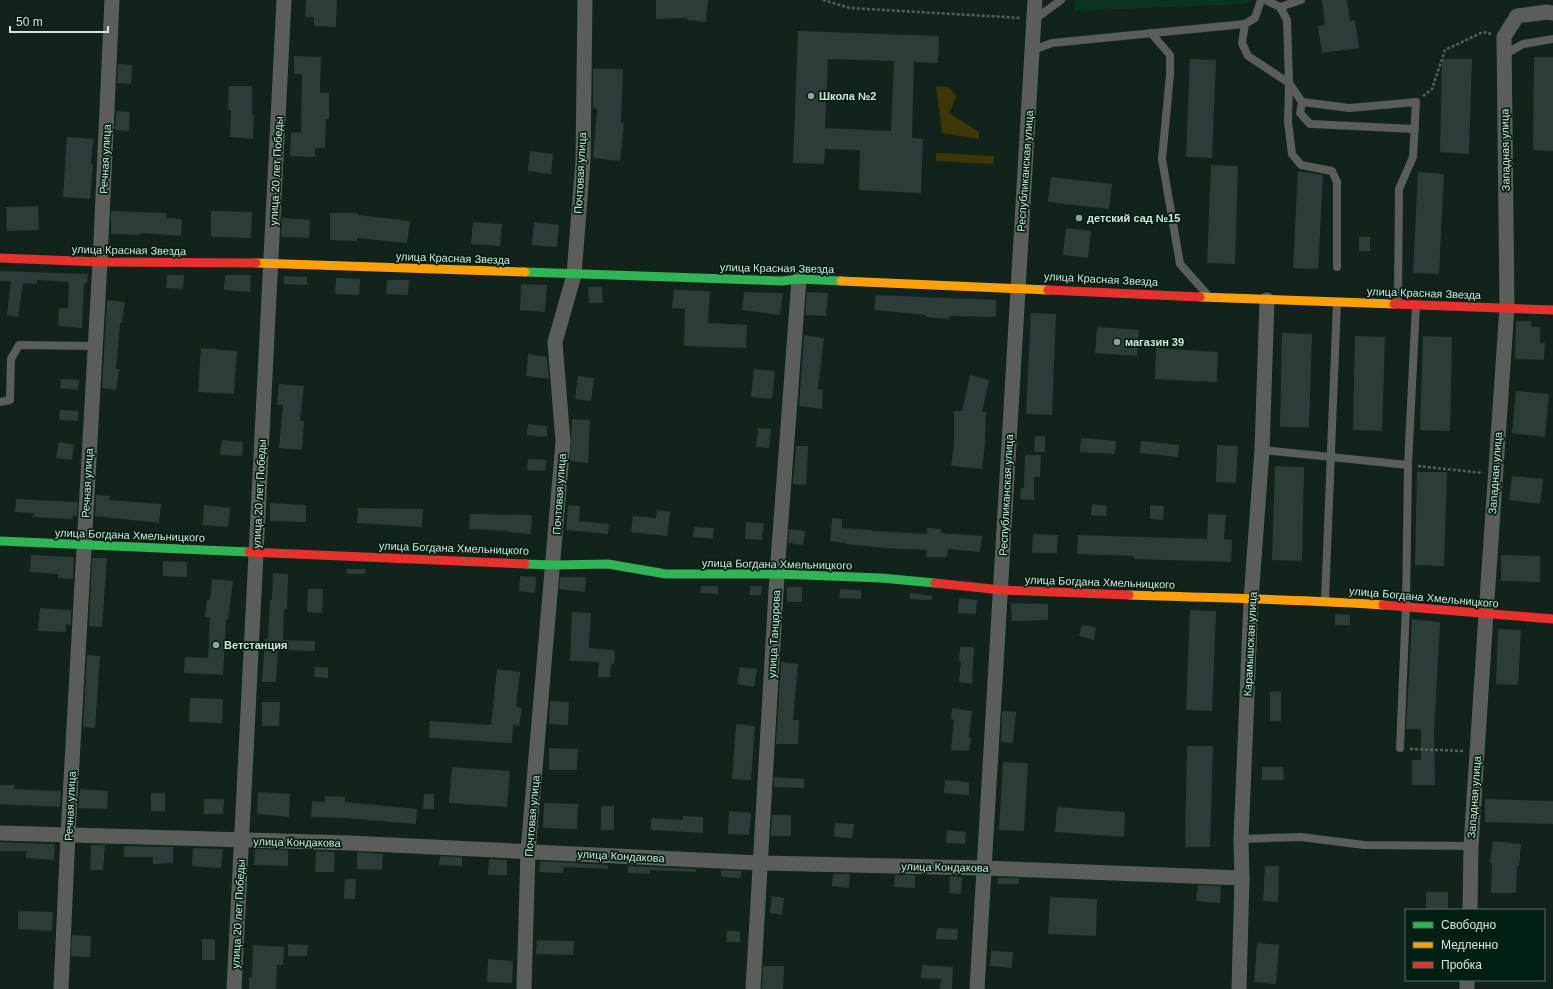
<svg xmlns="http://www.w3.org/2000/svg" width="1553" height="989" font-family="Arial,sans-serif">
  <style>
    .built { fill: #0c3220 }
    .green { fill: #3c3705 }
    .building { fill: #2c3c38; fill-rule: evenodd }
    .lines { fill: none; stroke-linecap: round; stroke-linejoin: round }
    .path { stroke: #585e59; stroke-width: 2.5; stroke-dasharray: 3 2; stroke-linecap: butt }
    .lane { stroke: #595e59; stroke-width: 8 }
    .street { stroke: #595e59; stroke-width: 15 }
    .fast { stroke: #30b455; stroke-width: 9 }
    .slow { stroke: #ff9f0a; stroke-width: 9 }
    .jam { stroke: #e5322d; stroke-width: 9 }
    .poi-dot { fill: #90a298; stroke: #022012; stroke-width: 1.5 }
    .labels { text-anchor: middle; stroke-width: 3.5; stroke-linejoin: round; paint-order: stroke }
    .poi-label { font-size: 11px; font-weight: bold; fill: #d4e6db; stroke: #022012; text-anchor: start }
    .street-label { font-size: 11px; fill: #d4e6db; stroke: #022012 }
  </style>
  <rect width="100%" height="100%" fill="#12231b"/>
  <path class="built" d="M1075 0H1253L1244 4 1074 11Z"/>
  <g class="green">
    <path d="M936 86 948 87 957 96 949 113 979 132V139L942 133Z"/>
    <path d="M936 153 994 156 993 164 936 161Z"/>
  </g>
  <g class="building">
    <path d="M306 0H337L336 27 314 26V17H305Z"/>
    <path d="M656 0H708L706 22 687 20V18L656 19Z"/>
    <path d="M1322 0H1347L1350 21 1355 20 1359 48 1322 53 1318 26 1325 25Z"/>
    <path d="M798 31 939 36 938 63 914 62 912 138 923 139 921 193 859 190 860 150 825 149 824 164 793 163ZM828 59 894 61 891 131 825 128Z"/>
    <path d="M294 56 321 57 320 93H329V119H326L325 148H315V157L290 156 291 132 301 133 302 74H294Z"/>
    <path d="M1534 57H1553V151L1533 150Z"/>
    <path d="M1190 59 1216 60 1212 158 1186 157Z"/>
    <path d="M1442 59H1472L1469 154 1440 152Z"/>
    <path d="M118 64 132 65 131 84 117 83Z"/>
    <path d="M593 69H623L621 123H624L620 161 593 158 597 109 593 108Z"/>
    <path d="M229 86H252V115H254L253 139 230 137 231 110H228Z"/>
    <path d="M116 111 130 112 129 131 115 130Z"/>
    <path d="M67 137 93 139 91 164H93L90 199 63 197Z"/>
    <path d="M530 151 553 154 551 174 528 171Z"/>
    <path d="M1211 165 1238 166 1235 264 1207 263Z"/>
    <path d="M1298 171 1323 175 1318 269 1293 268Z"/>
    <path d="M1418 172 1444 174 1439 274 1413 273Z"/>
    <path d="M1051 177 1112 184 1109 209 1048 202Z"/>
    <path d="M38 206 39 230 7 231 6 207Z"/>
    <path d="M111 211 167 213 166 218 182 219 181 236 141 233V235L111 234Z"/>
    <path d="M211 211 252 212 251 238 211 237Z"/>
    <path d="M330 213H358V215L410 221 407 243 357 238V241L330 240Z"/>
    <path d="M282 218 310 220 309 238 281 237Z"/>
    <path d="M473 222 502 224 500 246 471 244Z"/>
    <path d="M534 222 559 225 557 247 532 245Z"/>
    <path d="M1066 228 1091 231 1088 258 1063 255Z"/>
    <rect x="1359" y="237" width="11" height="14"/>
    <path d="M0 271 88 274 87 283H84L82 328 58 326 59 308H68L69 282 37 280V284L23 283 18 317 7 315 11 281H0Z"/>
    <path d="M167 275H184L183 289 166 288Z"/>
    <path d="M225 275H251L250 292 224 290Z"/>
    <path d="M284 276 307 277V285L284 284Z"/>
    <path d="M336 278 360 279 359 295 335 294Z"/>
    <path d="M387 280H409L408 295 386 294Z"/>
    <path d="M521 284 547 285 545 312 520 310Z"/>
    <path d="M588 287H602L603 303H589Z"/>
    <path d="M674 290 710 291 708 323 747 325 746 348 684 346 685 309 672 308Z"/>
    <path d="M744 292 783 293 780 315 742 310Z"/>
    <path d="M807 292 828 293 826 316 805 315Z"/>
    <path d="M876 295 996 300V317L949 316V319L926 317V315L874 310Z"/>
    <path d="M107 300 125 302 122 323H120L116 369H119L116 390 102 388Z"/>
    <path d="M1031 313 1056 314 1052 415 1026 414Z"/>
    <path d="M1516 321H1531V327H1540V343H1545L1544 360 1515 359Z"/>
    <path d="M1097 327 1139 330 1137 356 1095 353Z"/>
    <path d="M1282 333 1312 334 1309 427H1280Z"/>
    <path d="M804 335 824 338 818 389 823 390 822 409 799 406Z"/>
    <path d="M1355 336 1385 337 1382 431 1353 430Z"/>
    <path d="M1423 336 1452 337 1450 431 1420 430Z"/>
    <path d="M201 348 237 351 234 394 198 392Z"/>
    <path d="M1156 348 1218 352 1217 382 1155 379Z"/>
    <path d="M528 354 547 357 549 379 526 376Z"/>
    <path d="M754 369 775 371 772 399 751 397Z"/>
    <path d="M970 375 989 380 982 412H986L985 444 982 469 951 466 954 445V411H962Z"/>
    <path d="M578 376 594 378 591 401 575 399Z"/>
    <path d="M61 379 79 380 78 390 60 388Z"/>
    <path d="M279 384 304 386 300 421H304L302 450 279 448 283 405H277Z"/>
    <path d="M1516 391 1549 394 1545 437 1512 433Z"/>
    <path d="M60 410 78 411V421L59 420Z"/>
    <path d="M572 419 590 420 588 463 570 461Z"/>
    <path d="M528 424 547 426V437L527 435Z"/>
    <path d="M758 428 771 429 769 448 756 447Z"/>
    <path d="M1035 436H1045V452H1034Z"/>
    <path d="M1081 438 1116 441 1115 454 1080 452Z"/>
    <path d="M222 440 243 442 242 456 220 455Z"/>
    <path d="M1141 441 1179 445 1178 457 1140 453Z"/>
    <path d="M59 442 74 445 72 460 56 458Z"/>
    <path d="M1217 445 1238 446 1236 483 1216 482Z"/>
    <path d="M796 446H808L806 485 793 484Z"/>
    <path d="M1025 455H1041L1040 477H1034V500L1020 499 1021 488H1024Z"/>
    <path d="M528 459 546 460 545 471 527 470Z"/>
    <path d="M1275 466 1304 467 1302 561 1272 560Z"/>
    <path d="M1417 472H1447L1444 566 1415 565Z"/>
    <path d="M1512 476 1543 479 1540 504 1509 500Z"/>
    <path d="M96 495 110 496 109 500 161 504 159 523 95 516Z"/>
    <path d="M16 499 78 502 77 516 73 515V519L33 517 34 513 15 512Z"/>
    <path d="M270 503 306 505V522L270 521Z"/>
    <path d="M1092 504 1107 506 1106 516 1091 515Z"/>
    <path d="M204 505 230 508 228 527 203 525Z"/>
    <path d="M568 505 580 506 579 521 609 524 608 534 566 530Z"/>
    <path d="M1150 505 1164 506 1163 520 1150 519Z"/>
    <path d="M358 508 423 509 422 527 357 523Z"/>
    <path d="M657 510 670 512 667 536 631 532 633 516 656 518Z"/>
    <path d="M470 514 532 515 531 534 508 532 509 531 469 529Z"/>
    <path d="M1208 514 1226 515 1224 539 1232 540 1231 562 1134 559V556L1077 554 1078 535 1207 539Z"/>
    <path d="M832 518 842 519V528L872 530 871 531 927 534V528L941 529V533L982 536 980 552 948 549 947 557H926L927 550 884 548 846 544V543L830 541Z"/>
    <path d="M746 522 764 523 762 540 745 539Z"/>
    <path d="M694 527 714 528 713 539 693 537Z"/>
    <path d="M789 529 805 531 803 545 788 543Z"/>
    <path d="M1033 534 1058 535 1057 553H1032Z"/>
    <path d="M31 555 74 557 73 579 58 578V574L30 572Z"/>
    <path d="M1501 555 1540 556V582L1501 581Z"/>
    <path d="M92 558H107L102 627 89 626Z"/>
    <path d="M163 561 187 562V577L163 576Z"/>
    <rect x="347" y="569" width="18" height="5"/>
    <path d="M273 573 288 574 287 609H284L283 640 315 641V651L278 650 276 682H262L265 639H268L270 600H272Z"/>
    <path d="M520 576 536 577 535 593 519 591Z"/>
    <path d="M560 577H586L585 592 559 589Z"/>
    <path d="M212 579 233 581 228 620 226 619 223 675 184 673 185 657 208 658 210 618 205 617 207 600H210Z"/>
    <path d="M701 586H718V594L700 593Z"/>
    <path d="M750 586H762L761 595H750Z"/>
    <rect x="787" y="587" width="15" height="15"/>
    <path d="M308 589H323L322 613 307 612Z"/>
    <path d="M840 589 861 590V599L839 598Z"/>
    <path d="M910 593 932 596V600L910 599Z"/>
    <path d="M959 598 977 600 976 614 958 613Z"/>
    <path d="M1011 603 1048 604V620L1012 621Z"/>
    <path d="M40 608 71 610V625L66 624V632L38 631Z"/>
    <path d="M1190 610 1216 611 1212 711 1186 710Z"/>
    <path d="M572 612 591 613 589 648 615 650 614 664H611L610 677H598L599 662 570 661Z"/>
    <path d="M1335 614 1350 615V625H1335Z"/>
    <path d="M1412 619 1440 622 1434 733 1435 785H1412V760H1421V729H1406Z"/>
    <path d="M1082 625 1096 627 1094 640 1079 636Z"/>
    <path d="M1498 629 1521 630 1518 685 1496 684Z"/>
    <path d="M960 647H974L972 684 959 682 961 661H959Z"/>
    <path d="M87 655 100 656 95 728 83 727Z"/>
    <path d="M781 662 798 664 793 720H799L798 744H776Z"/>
    <path d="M315 667 328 668V678L314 677Z"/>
    <path d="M740 667 757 669 754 687 737 684Z"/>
    <path d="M497 669 520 672 516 707 522 708 519 726 513 725 512 743 429 738 430 721 491 725Z"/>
    <path d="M1281 691V721H1270V692Z"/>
    <path d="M190 698 223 699 222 723 189 722Z"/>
    <path d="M550 701 569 702 568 725 549 724Z"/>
    <path d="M262 702H280L279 726H262Z"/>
    <path d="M952 708 972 711 969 738H971L969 751 951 750 954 720 951 719Z"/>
    <path d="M1002 711 1016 712 1013 743 1001 742Z"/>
    <path d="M736 724 755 726 751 780 732 779Z"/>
    <path d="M1187 746H1213L1210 847H1185Z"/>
    <path d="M549 748 578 749 577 770H549Z"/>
    <path d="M1003 762 1028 763 1024 831 999 830Z"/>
    <path d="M452 767 510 771 507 807 449 803Z"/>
    <path d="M1262 767H1283L1284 780H1262Z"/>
    <path d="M774 777 804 779V788L774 787Z"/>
    <path d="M945 780 969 782V795L944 793Z"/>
    <path d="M0 785H15L14 789 61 791 60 807 0 804Z"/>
    <path d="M80 789 108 791 107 809 78 808Z"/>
    <path d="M258 792 290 794 289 817 257 814Z"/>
    <rect x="151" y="793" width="14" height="18"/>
    <path d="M424 794H434V809H423Z"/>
    <path d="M325 796 345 797V802L417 809 416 824 344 818 311 817 312 801 325 802Z"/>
    <path d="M204 799H224L223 814H204Z"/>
    <path d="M1485 799 1553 801V824L1485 822Z"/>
    <path d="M544 803 578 804 577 829 543 828Z"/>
    <rect x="601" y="806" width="13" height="24"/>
    <path d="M1057 807 1125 812 1124 837 1055 832Z"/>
    <path d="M729 811 751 813 749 835 728 834Z"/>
    <path d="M772 815H791V836H771Z"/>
    <path d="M683 816 703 817V833L651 830V818L683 820Z"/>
    <path d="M835 823 854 824 852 838 834 837Z"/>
    <path d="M947 830 966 832 965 844 946 843Z"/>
    <path d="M1493 841 1521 844 1519 866H1517L1516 893H1491L1492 863H1490Z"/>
    <path d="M0 842 55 844 54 860 26 858V851H0Z"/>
    <path d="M91 845H105L103 870H90Z"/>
    <path d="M124 846 173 847V863L153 864V857H124Z"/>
    <path d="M193 848 223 849 221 868 192 866Z"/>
    <path d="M255 849 288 850V866L254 865Z"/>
    <path d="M316 851 335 852 334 872H315Z"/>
    <path d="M357 852 383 854 382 870 357 869Z"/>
    <path d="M440 856 462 857V866L439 865Z"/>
    <path d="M489 859 507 860V875H488Z"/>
    <path d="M540 861 608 865V869L564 867 563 873 539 872Z"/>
    <path d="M628 866 696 869V872L650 870V874L628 873Z"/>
    <path d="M1265 866H1279L1278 902 1263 901Z"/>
    <path d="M721 870 741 871V878L721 877Z"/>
    <path d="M833 874H850L849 888 832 886Z"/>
    <path d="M895 875H915V888L894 887Z"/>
    <path d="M950 876 962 877 961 894 949 893Z"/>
    <rect x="998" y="878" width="21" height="6"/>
    <path d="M345 879H356L355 899H344Z"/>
    <path d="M1198 885 1221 886 1220 903 1196 901Z"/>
    <rect x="1426" y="892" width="22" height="18"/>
    <path d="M772 896 784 898 782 915 770 913Z"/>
    <path d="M1050 897 1097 899 1096 936 1048 934Z"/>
    <path d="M18 911 53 912 52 931 18 929Z"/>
    <path d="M937 928 958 929 957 940 936 939Z"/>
    <path d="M727 931H740V942H726Z"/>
    <path d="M72 935 91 936 90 957 71 956Z"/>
    <rect x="202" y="939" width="13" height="21"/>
    <path d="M537 940 574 941 573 955 536 954Z"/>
    <path d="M1257 943 1279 945 1276 984 1254 982Z"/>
    <path d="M288 944 308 945 307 956H288Z"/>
    <path d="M253 945 284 947 283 965H277L276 989H249V977H252Z"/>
    <path d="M991 951 1013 952 1012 968 990 966Z"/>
    <path d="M488 959 513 961 512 983 487 982Z"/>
    <path d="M922 965 953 967 952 989H940L941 979 921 978Z"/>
    <path d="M763 966H784L783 989H762Z"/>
  </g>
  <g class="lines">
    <g class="path">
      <path d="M823 0 850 8 1021 18"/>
      <path d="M1423 96 1432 89 1445 50 1483 32 1491 34"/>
      <path d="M1418 466 1483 473"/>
      <path d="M1410 749 1465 751"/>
    </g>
    <g class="lane">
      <path d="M1265 0 1280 7 1287 20 1289 83 1302 102 1350 108 1416 102 1413 157 1399 189 1398 303"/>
      <path d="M1280 7 1301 0"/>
      <path d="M1035 19 1061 0"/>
      <path d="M1245 24 1242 43 1248 56 1289 83 1288 122 1292 154 1301 165 1332 171 1337 182V267"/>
      <path d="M1151 33 1170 55V75L1162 159 1180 264 1206 293"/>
      <path d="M1033 50 1052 43 1245 24 1255 18 1261 0"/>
      <path d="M1504 55 1523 44 1553 39"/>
      <path d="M1302 102 1300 113 1310 124 1415 129"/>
      <path d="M0 402 10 400 11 359 19 345 95 346"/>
      <path d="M1262 450 1408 465"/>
      <path d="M1325 601 1337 302"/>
      <path d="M1400 748 1406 606 1408 465 1416 305"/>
      <path d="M1241 839 1301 837 1364 845 1471 846"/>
    </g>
    <g class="street">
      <path d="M0 833 350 843 761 863 983 868 1242 878"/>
      <path d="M1470 910 1471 846 1486 614 1507 307 1504 37 1517 16 1547 12 1553 13"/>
      <path d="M61 989 68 834 100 262 112 0"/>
      <path d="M234 989 284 0"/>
      <path d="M524 989 528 851 563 442 555 342 574 275 583 160 585 0"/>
      <path d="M753 989 777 574 799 279"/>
      <path d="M977 989 1035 0"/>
      <path d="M1239 989 1242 878 1241 839 1251 600 1262 450 1267 300"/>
      <path d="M1467 989V980"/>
    </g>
    <g class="fast">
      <path d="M525 272 782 281 799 279 841 281"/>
      <path d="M0 541 249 552"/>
      <path d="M525 564 554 565 608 564 666 574H777L881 578 935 583"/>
    </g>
    <g class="slow">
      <path d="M256 263 525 272"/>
      <path d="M841 281 1048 290"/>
      <path d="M1200 297 1394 304"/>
      <path d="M1129 595C1213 598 1299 599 1383 605"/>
    </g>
    <g class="jam">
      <path d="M0 258 100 262 256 263"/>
      <path d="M1048 290 1200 297"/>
      <path d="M1394 304 1553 310"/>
      <path d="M249 552 525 564"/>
      <path d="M935 583 1001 590 1129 595"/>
      <path d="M1383 605 1553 619"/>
    </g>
  </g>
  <g class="poi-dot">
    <circle cx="811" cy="96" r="4"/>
    <circle cx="1079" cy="218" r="4"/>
    <circle cx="1117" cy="342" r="4"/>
    <circle cx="216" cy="645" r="4"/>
  </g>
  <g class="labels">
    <g class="poi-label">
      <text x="819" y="100">Школа №2</text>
      <text x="1087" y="222">детский сад №15</text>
      <text x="1125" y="346">магазин 39</text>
      <text x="224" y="649">Ветстанция</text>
    </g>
    <g class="street-label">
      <text transform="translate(1505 150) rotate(-91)" y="4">Западная улица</text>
      <text transform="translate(105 159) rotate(-87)" y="4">Речная улица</text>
      <text transform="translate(276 171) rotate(-87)" y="4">улица 20 лет Победы</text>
      <text transform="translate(1025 171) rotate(-86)" y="4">Республиканская улица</text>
      <text transform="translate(580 173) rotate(-87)" y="4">Почтовая улица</text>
      <text transform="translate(129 250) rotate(1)" y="4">улица Красная Звезда</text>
      <text transform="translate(453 258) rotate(2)" y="4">улица Красная Звезда</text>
      <text transform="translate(777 268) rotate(1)" y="4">улица Красная Звезда</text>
      <text transform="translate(1101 279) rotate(3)" y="4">улица Красная Звезда</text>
      <text transform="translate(1424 293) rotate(2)" y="4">улица Красная Звезда</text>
      <text transform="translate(1495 473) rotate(-86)" y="4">Западная улица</text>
      <text transform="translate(87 483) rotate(-87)" y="4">Речная улица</text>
      <text transform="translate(259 494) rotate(-87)" y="4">улица 20 лет Победы</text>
      <text transform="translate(559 494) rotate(-86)" y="4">Почтовая улица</text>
      <text transform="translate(1006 495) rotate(-87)" y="4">Республиканская улица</text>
      <text transform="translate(130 535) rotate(2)" y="4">улица Богдана Хмельницкого</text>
      <text transform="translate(454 548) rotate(2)" y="4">улица Богдана Хмельницкого</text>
      <text transform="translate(777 564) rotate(1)" y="4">улица Богдана Хмельницкого</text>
      <text transform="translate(1100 582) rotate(2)" y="4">улица Богдана Хмельницкого</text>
      <text transform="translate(1424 597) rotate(5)" y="4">улица Богдана Хмельницкого</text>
      <text transform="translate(774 634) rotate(-87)" y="4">улица Танцорова</text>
      <text transform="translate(1250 644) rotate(-87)" y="4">Карамышская улица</text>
      <text transform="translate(1474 797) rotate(-86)" y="4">Западная улица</text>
      <text transform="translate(70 806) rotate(-87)" y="4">Речная улица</text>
      <text transform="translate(532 816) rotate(-85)" y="4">Почтовая улица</text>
      <text transform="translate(297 842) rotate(1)" y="4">улица Кондакова</text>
      <text transform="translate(621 856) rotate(3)" y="4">улица Кондакова</text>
      <text transform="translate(945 867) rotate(1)" y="4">улица Кондакова</text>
      <text transform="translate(238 914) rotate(-87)" y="4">улица 20 лет Победы</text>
    </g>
  </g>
  <rect x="1405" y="909" width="140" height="72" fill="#022012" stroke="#566f62"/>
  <rect x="1413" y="922" width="20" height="6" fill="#30b455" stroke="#566f62"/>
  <text x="1441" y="929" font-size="12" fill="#d4e6db">Свободно</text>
  <rect x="1413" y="942" width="20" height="6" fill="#ff9f0a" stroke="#566f62"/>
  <text x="1441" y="949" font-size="12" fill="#d4e6db">Медленно</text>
  <rect x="1413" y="962" width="20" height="6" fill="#e5322d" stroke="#566f62"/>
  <text x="1441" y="969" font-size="12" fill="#d4e6db">Пробка</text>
  <path d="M10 26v6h98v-6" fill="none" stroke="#d4e6db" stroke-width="2"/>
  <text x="16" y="26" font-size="12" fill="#d4e6db" stroke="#022012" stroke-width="3" paint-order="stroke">50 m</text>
</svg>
